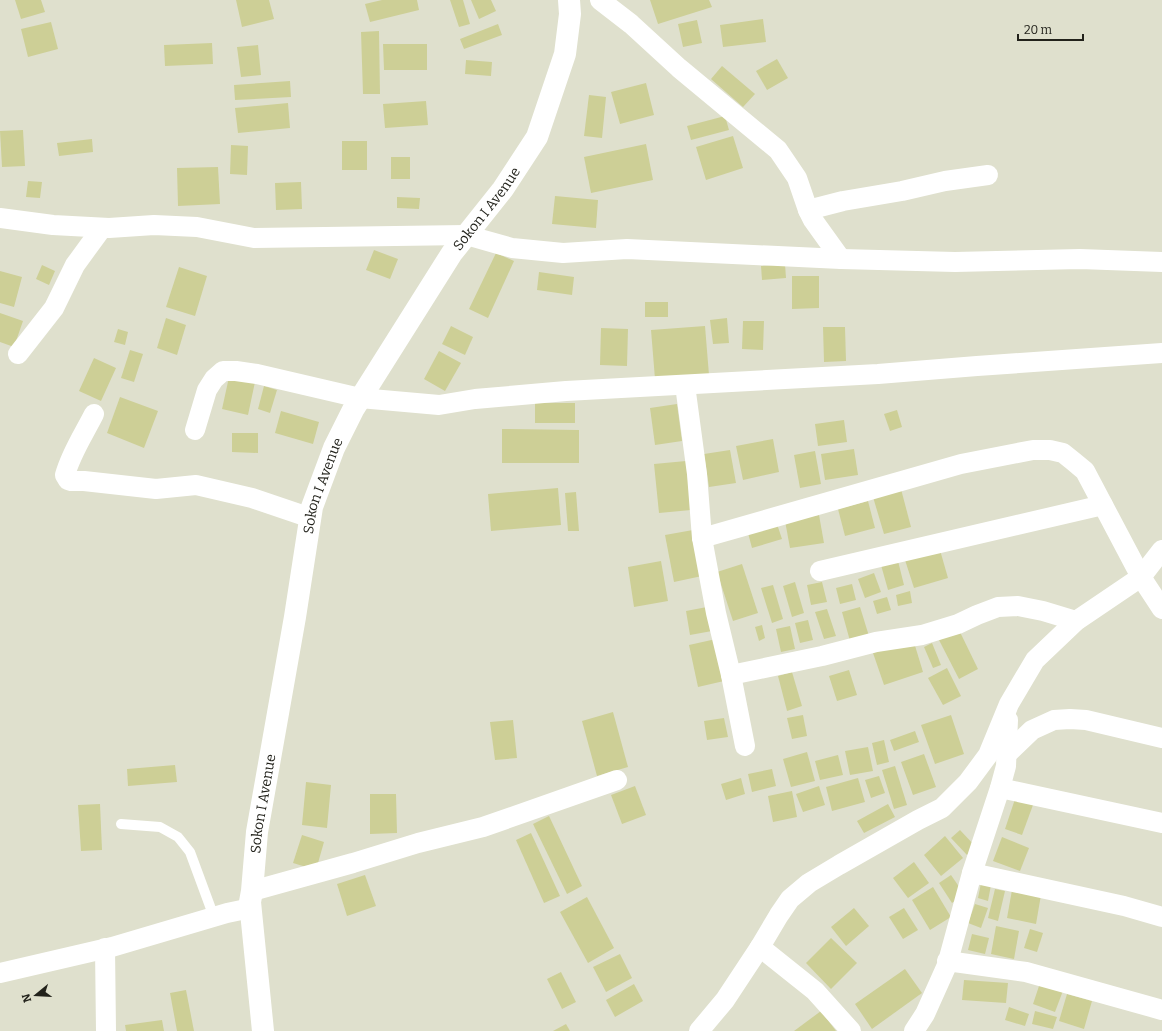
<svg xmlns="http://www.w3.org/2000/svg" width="1162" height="1031" font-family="Bitter,serif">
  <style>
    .building { fill: #cdcf96 }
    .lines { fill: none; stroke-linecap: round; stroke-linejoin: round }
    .service { stroke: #fff; stroke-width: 10 }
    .minor { stroke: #fff; stroke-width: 20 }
    .tertiary { stroke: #fff; stroke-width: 22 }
    .labels { text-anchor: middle; stroke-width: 3; stroke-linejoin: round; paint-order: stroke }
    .street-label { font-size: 14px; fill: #22221b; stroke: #dfe0cd }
  </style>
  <rect width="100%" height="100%" fill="#dfe0cd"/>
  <g class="building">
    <path d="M15 0H41L45 12 21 19Z"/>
    <path d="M236 0H269L274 19 242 27Z"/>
    <path d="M382 0H417L419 10 370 22 365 4Z"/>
    <path d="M450 0H463L470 24 459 27Z"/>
    <path d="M471 0H491L496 11 479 19Z"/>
    <path d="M650 0H709L712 7 658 24Z"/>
    <path d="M763 19 766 42 723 47 720 25Z"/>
    <path d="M697 20 702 43 683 47 678 24Z"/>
    <path d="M51 22 58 49 28 57 21 29Z"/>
    <path d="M498 24 502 35 464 49 460 39Z"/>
    <path d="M379 31 380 94H363L361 32Z"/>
    <path d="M212 43 213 64 165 66 164 45Z"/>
    <path d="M383 44H427V70H384Z"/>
    <path d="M258 45 261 75 241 77 237 47Z"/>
    <path d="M777 59 788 78 767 90 756 71Z"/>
    <path d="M466 60 492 62 491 76 465 74Z"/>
    <path d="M722 66 755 94 743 107 711 79Z"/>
    <path d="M290 81 291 97 235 100 234 85Z"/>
    <path d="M646 83 654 115 620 124 611 92Z"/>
    <path d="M589 95 606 97 602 138 584 136Z"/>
    <path d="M426 101 428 125 385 128 383 104Z"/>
    <path d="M288 103 290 128 238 133 235 108Z"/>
    <path d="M725 116 729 130 691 140 687 126Z"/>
    <path d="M23 130 25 166 2 167 0 131Z"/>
    <path d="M733 136 743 168 706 180 696 147Z"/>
    <path d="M92 139 93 152 59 156 57 143Z"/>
    <rect x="342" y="141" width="25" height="29"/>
    <path d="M646 144 653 180 591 193 584 157Z"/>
    <path d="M231 145 248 146 247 175 230 174Z"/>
    <rect x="391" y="157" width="19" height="22"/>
    <path d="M218 167 220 204 178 206 177 168Z"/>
    <path d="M28 181 42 182 40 198 26 197Z"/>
    <path d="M301 182 302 209 276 210 275 183Z"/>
    <path d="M555 196 598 200 596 228 552 224Z"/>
    <path d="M397 197 420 198 419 209 397 208Z"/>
    <path d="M374 250 398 259 390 279 366 270Z"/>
    <path d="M496 253 514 261 488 318 469 309Z"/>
    <path d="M785 264 786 278 762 280 761 266Z"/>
    <path d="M42 265 55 271 49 285 36 279Z"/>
    <path d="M179 267 207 276 195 316 166 307Z"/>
    <path d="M0 271 22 277 14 307 0 303Z"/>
    <path d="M539 272 574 277 572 295 537 290Z"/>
    <path d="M792 276H819V308L792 309Z"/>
    <rect x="645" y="302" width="23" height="15"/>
    <path d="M0 313 23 321 14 347 0 342Z"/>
    <path d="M166 318 186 325 177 355 157 348Z"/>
    <path d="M727 318 729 343 713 344 710 320Z"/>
    <path d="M743 321H764L763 350 742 349Z"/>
    <path d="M451 326 473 337 465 355 442 344Z"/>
    <path d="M705 326 709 375 655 379 651 330Z"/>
    <path d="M823 327H845L846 361 824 362Z"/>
    <path d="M601 328 628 329 627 366 600 365Z"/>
    <path d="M118 329 128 332 125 345 114 342Z"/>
    <path d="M130 350 143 354 134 382 121 378Z"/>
    <path d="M439 351 461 363 445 391 424 379Z"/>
    <path d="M94 358 116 368 101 401 79 391Z"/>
    <path d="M229 377 255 382 248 415 222 409Z"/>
    <path d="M264 386 277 390 270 413 258 409Z"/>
    <path d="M120 397 158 411 144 448 107 433Z"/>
    <rect x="535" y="403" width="40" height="20"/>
    <path d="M677 404 682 441 655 445 650 408Z"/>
    <path d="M897 410 902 427 890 431 884 414Z"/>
    <path d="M281 411 319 422 313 444 275 433Z"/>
    <path d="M844 420 847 442 818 446 815 424Z"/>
    <path d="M502 429 579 430V463H502Z"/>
    <path d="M232 433H258V453L232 452Z"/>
    <path d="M773 439 779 472 743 480 736 446Z"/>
    <path d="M854 449 858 475 825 480 821 454Z"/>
    <path d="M730 450 736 483 709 487 704 454Z"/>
    <path d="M815 451 821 484 800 488 794 455Z"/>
    <path d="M686 461 691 510 659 513 654 464Z"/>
    <path d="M558 488 561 525 491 531 488 494Z"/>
    <path d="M901 489 911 527 884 534 873 497Z"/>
    <path d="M576 492 579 531H568L565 493Z"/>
    <path d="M868 501 875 528 845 536 838 509Z"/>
    <path d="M819 515 824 543 790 548 785 521Z"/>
    <path d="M777 524 782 539 752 548 748 533Z"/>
    <path d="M693 530 702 576 674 582 665 535Z"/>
    <path d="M940 550 948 578 914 588 905 560Z"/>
    <path d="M661 561 668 601 634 607 628 567Z"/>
    <path d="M898 561 904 585 888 590 881 565Z"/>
    <path d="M742 564 758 613 733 621 717 572Z"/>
    <path d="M874 573 881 592 865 598 858 579Z"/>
    <path d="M795 582 804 613 792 617 783 586Z"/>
    <path d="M822 582 827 602 811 605 807 585Z"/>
    <path d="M852 584 856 600 840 604 836 588Z"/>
    <path d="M773 585 783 619 772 623 761 588Z"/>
    <path d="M910 591 912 603 898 606 896 595Z"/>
    <path d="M887 597 891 610 877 614 873 601Z"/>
    <path d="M707 607 712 631 690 635 686 611Z"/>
    <path d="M860 607 869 636 850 641 842 612Z"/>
    <path d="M827 609 836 636 824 639 815 612Z"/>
    <path d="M808 620 813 640 800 643 795 623Z"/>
    <path d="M762 625 765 638 759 641 755 627Z"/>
    <path d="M790 626 795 649 781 652 776 629Z"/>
    <path d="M959 630 978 669 959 679 939 640Z"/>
    <path d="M716 639 724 681 698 687 689 645Z"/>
    <path d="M913 639 923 672 884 685 873 653Z"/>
    <path d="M932 643 941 665 933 668 924 647Z"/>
    <path d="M947 668 961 696 943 705 928 678Z"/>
    <path d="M849 670 857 695 837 701 829 676Z"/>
    <path d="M792 672 802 706 787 711 778 676Z"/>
    <path d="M613 712 628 767 597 776 582 721Z"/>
    <path d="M803 715 807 736 792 739 787 718Z"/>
    <path d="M951 715 964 754 935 764 921 725Z"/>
    <path d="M724 718 728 737 707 740 704 721Z"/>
    <path d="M513 720 517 758 495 760 490 722Z"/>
    <path d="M915 731 919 742 894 751 890 740Z"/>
    <path d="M884 740 889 762 877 765 872 743Z"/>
    <path d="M868 747 873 771 850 775 845 751Z"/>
    <path d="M807 752 815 781 791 787 783 759Z"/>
    <path d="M924 754 936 787 913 795 901 762Z"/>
    <path d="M838 755 843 775 820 780 815 761Z"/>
    <path d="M175 765 177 782 128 786 127 769Z"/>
    <path d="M895 766 907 805 894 809 882 770Z"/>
    <path d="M772 769 776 786 752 792 748 774Z"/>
    <path d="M879 776 885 793 871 798 865 780Z"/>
    <path d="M741 778 745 794 726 800 721 784Z"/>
    <path d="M858 778 865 802 832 811 826 787Z"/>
    <path d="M306 782 331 785 327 828 302 825Z"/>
    <path d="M635 786 646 815 622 824 611 795Z"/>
    <path d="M819 786 825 805 803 812 796 794Z"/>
    <path d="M792 791 797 817 773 822 768 796Z"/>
    <path d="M370 794H396L397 833 370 834Z"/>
    <path d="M1015 799 1033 805 1022 835 1005 829Z"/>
    <path d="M100 804 102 850 81 851 78 805Z"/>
    <path d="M888 804 895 817 864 833 857 821Z"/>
    <path d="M549 816 582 886 567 894 533 824Z"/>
    <path d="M960 830 976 847 967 855 951 838Z"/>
    <path d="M531 833 560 896 544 903 516 840Z"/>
    <path d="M302 835 324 842 316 870 293 863Z"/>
    <path d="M945 836 963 858 941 876 924 855Z"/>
    <path d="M1002 837 1029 848 1020 871 993 861Z"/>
    <path d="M914 862 929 883 908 898 893 878Z"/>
    <path d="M365 875 376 906 347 916 337 884Z"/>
    <path d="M951 875 964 894 952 903 939 883Z"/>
    <path d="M981 883 991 885 988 901 978 898Z"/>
    <path d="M933 887 951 917 930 930 912 900Z"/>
    <path d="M995 889 1005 891 998 921 988 918Z"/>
    <path d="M1012 890 1041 895 1036 924 1007 918Z"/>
    <path d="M587 897 614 948 588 963 560 912Z"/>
    <path d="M975 904 988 908 981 928 968 923Z"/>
    <path d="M854 908 869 926 846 946 831 927Z"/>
    <path d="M904 908 918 930 903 939 889 917Z"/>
    <path d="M996 926 1019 931 1014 959 991 954Z"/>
    <path d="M1030 929 1043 933 1037 952 1024 948Z"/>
    <path d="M972 934 989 938 985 954 968 950Z"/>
    <path d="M831 938 857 963 831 989 806 963Z"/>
    <path d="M620 954 632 978 606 992 593 967Z"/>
    <path d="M905 969 922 993 872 1029 855 1004Z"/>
    <path d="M561 972 576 1002 562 1009 547 979Z"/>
    <path d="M964 980 1008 983 1006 1003 962 1000Z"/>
    <path d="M1041 980 1064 988 1055 1012 1033 1004Z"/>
    <path d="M634 984 643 1001 615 1017 606 1000Z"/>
    <path d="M186 990 194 1031H177L170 993Z"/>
    <path d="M1067 994 1092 1001 1084 1029 1059 1021Z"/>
    <path d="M1009 1007 1029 1014 1025 1026 1005 1020Z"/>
    <path d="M821 1011 836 1031H794Z"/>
    <path d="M1035 1011 1057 1017 1053 1029 1032 1024Z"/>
    <path d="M162 1020 164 1031H126L125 1025Z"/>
    <path d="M566 1024 570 1031H553Z"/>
  </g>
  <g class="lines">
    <path class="service" d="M121 824 160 827 178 837 190 852 214 917"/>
    <g class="minor">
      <path d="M600 0 631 24 679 68 778 150 797 178 808 210 813 220 841 259"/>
      <path d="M808 210 843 201 902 191 945 181 988 175"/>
      <path d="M0 218 53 225 109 228 154 225 197 227 254 238 466 235 512 248 563 253 627 249 841 259 955 262 1080 259 1162 262"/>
      <path d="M18 354 54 308 75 265 102 228"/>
      <path d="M685 385 697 474 702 538 716 613 731 675 745 746"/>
      <path d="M94 414C84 434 71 453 65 475L68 480 71 481H84L156 489 196 485 252 498 311 518"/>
      <path d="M195 430 207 390 214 379 223 371H236L257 374 360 398 439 405 475 399 566 391 878 374 977 366 1162 353"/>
      <path d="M702 538 961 464 1033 450H1050L1063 453 1073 461 1085 471 1141 577 1162 609"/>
      <path d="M820 571 1103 505"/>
      <path d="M731 675 822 656 876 642 922 635 958 624 977 615 998 607 1018 606 1043 611 1076 621"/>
      <path d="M1006 755 1032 730 1054 720 1070 719 1086 720 1162 738"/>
      <path d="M1000 788 1162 823"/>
      <path d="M972 873 1124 906 1162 917"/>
      <path d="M252 891 353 863 418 843 483 827 617 780"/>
      <path d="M760 947 815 991 851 1031"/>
      <path d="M105 948 106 1031"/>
      <path d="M947 961 1026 972 1162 1010"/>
      <path d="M0 973 112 947 227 913 251 908"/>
      <path d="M699 1031 725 1000 760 947 779 915 790 899 809 883 839 865 918 820 942 808 968 782 988 755 1009 704 1035 660 1076 621 1141 577 1162 550"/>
      <path d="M914 1031 925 1014 947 965 972 873 1000 788 1006 766 1008 720"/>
    </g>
    <path class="tertiary" id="s1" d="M263 1031 250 902 252 891 257 832 295 617 312 507 334 448 353 410 452 253 503 189 537 137 565 54 570 14 569 0"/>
  </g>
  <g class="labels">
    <g class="street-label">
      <text dy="5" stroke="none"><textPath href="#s1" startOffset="877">Sokon I Avenue</textPath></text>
      <text dy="5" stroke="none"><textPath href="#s1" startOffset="553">Sokon I Avenue</textPath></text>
      <text dy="5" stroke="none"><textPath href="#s1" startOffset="229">Sokon I Avenue</textPath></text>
    </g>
  </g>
  <g transform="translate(36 995) rotate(252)" stroke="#dfe0cd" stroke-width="3" paint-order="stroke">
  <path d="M0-3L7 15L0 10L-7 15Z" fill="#22221b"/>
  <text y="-6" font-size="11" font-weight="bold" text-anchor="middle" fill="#22221b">N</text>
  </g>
  <path d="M1018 34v6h65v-6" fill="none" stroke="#22221b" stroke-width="2"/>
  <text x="1024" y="34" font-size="12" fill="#22221b" stroke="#dfe0cd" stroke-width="3" paint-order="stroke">20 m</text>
</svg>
